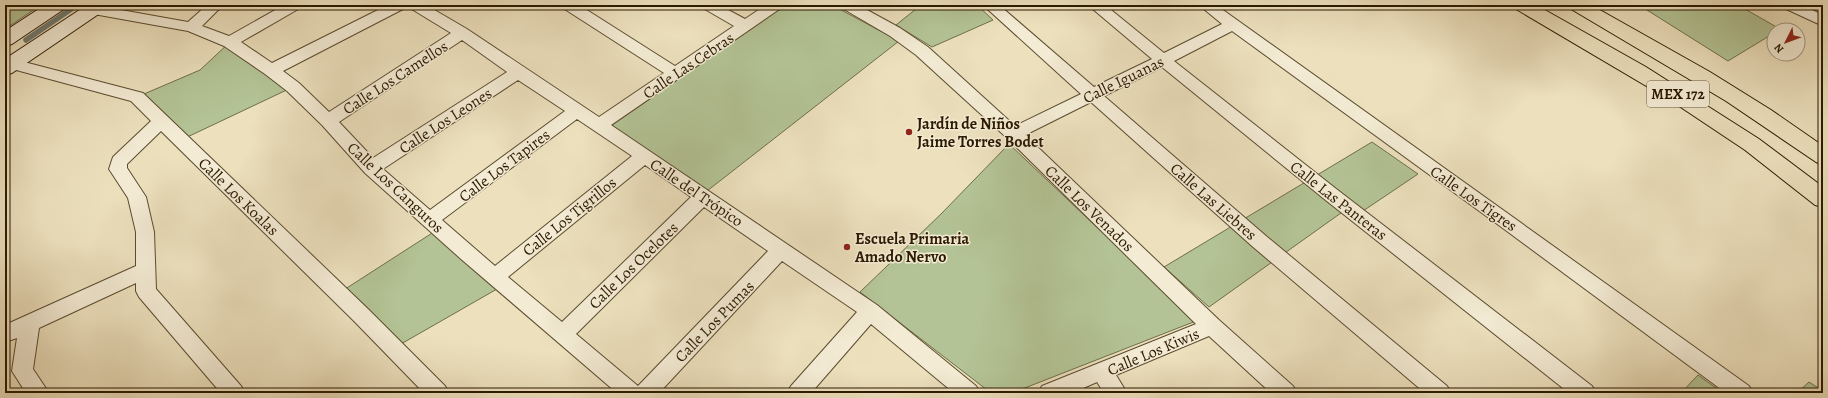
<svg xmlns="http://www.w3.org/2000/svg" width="1828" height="398" font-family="Alegreya,serif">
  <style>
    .green { fill: #b3c395; stroke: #6f6e4a }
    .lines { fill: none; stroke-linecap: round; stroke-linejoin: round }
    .stream { stroke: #6f7a70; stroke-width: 5.5 }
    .minor-casing { stroke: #5b4b2f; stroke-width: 2 }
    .secondary-casing { stroke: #2b1900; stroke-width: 2 }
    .primary-casing { stroke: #2b1900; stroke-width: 2 }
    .minor { fill: #f3ebd4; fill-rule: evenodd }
    .secondary { fill: #f3ebd4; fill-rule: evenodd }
    .primary { fill: #ece0bd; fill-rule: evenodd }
    .poi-dot { fill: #8f2418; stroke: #f3ebd4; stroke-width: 1.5 }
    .labels { text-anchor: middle; stroke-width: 3; stroke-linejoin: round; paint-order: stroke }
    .shield { fill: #f3ebd4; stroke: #675840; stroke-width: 1 }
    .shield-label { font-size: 15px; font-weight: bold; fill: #2b1900 }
    .street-label { font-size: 16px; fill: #2b1900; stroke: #f3ebd4 }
    .poi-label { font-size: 16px; font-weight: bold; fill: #2b1900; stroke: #f3ebd4; text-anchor: start }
  </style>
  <rect width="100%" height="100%" fill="#ece0bd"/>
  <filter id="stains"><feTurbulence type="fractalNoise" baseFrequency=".005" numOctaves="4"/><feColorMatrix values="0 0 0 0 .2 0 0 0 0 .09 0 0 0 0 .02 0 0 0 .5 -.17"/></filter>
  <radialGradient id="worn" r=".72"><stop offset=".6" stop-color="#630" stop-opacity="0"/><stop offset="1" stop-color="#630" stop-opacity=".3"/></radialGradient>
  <g class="green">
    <path d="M5 5H41L5 29Z"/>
    <path d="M785 5H832L899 41 707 191 611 126Z"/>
    <path d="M921 5H977L993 20 932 47 896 25Z"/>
    <path d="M1639 5H1738L1780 29 1774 30V33L1728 61Z"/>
    <path d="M230 42 293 87 181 140 137 97 200 70Z"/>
    <path d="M1372 142 1418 174 1357 215 1348 208 1209 307 1164 267Z"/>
    <path d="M1009 144 1196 321 1012 393H991L860 292 942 213Z"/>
    <path d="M440 228 504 285 394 348 339 293Z"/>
    <path d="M1698 375 1723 393H1681Z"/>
    <path d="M1809 382 1823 391V393H1797Z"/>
  </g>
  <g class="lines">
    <path class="stream" d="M26 40 77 5"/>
    <g class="minor-casing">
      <g id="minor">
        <path d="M93 5 188 22 207 5H223L202 26 229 36 284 5H302L300 8 241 42 272 63 388 5H407L405 8 283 71 299 83 329 112 451 33 410 8 408 5H426L467 29 599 117 664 73 563 8 561 5H579L675 66 734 26 703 8 701 5H719L745 19 766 5H783L781 8 611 125 877 305 976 386 980 393H954L871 324 811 393H787L791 386 857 312 782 261 659 393H617L461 259 365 173 322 125 287 91 265 74 224 46 188 31 88 13 85 10 88 7ZM462 40 507 72 373 158 339 122ZM518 80 565 111 430 210 383 169ZM577 119 632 156 495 266 442 220ZM645 165 691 197 562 322 508 277ZM704 207 768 251 638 386 576 334Z"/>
        <path d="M840 5H858L900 28 928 47 1015 126 1081 94 983 5H999L1094 87 1152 59 1088 5H1105L1164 53 1222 24 1199 5H1216L1749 386 1753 393H1726L1504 229 1232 31 1174 61 1335 188 1592 386 1596 393H1569L1323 198 1162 67 1104 96 1266 236 1447 386 1451 393H1425L1252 246 1091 102 1025 135 1219 320 1293 386 1297 393H1271L1209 336 1116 375 1127 393H1104L1097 382 1072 393H1038L1042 386 1196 324 1007 138 916 55 890 36 842 8Z"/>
        <path d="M1782 5H1801L1823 15V26L1784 8Z"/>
        <path d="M5 57 143 93 368 309 445 386 449 393H424L354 321 161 131 127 164V168L146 197 154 232 156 289 241 386 245 393H221L139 297 136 291V283L39 328 33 369 49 393H26L12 371 17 338 5 342V325L136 266V232L128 198 109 169 113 157 151 121 131 101 5 67Z"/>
      </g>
    </g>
    <g class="secondary-casing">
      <g id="secondary">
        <path d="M45 5H67L64 9 12 44 5 46V31Z"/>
        <path d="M87 5H109L106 9 12 73 5 75V59Z"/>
      </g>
    </g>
    <g class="primary-casing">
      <g id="primary">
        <path d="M1513 5H1536L1646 67 1759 139 1823 187V207L1815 205 1745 150 1670 100 1516 9Z"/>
        <path d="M1568 5H1591L1710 72 1771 110 1823 146V165L1816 162 1726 101 1571 9Z"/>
      </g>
    </g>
    <use href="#minor" class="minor"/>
    <use href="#secondary" class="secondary"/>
    <use href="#primary" class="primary"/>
  </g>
  <g class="poi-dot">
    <circle cx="909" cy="132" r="4"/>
    <circle cx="847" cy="247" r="4"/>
  </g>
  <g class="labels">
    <rect class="shield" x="1647" y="81" width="62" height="26" rx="3"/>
    <g class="shield-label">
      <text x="1678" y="99">MEX 172</text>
    </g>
    <g class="street-label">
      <text transform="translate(688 65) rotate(-34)" y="6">Calle Las Cebras</text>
      <text transform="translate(395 77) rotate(-33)" y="6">Calle Los Camellos</text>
      <text transform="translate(1123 79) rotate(-26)" y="6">Calle Iguanas</text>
      <text transform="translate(445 120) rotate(-33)" y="6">Calle Los Leones</text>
      <text transform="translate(504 165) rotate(-37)" y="6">Calle Los Tapires</text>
      <text transform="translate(396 187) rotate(43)" y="6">Calle Los Canguros</text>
      <text transform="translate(697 192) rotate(34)" y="6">Calle del Trópico</text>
      <text transform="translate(239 196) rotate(44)" y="6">Calle Los Koalas</text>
      <text transform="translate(1474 198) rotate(35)" y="6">Calle Los Tigres</text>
      <text transform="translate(1339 200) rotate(38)" y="6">Calle Las Panteras</text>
      <text transform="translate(1214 201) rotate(41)" y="6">Calle Las Liebres</text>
      <text transform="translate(1090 208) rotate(44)" y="6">Calle Los Venados</text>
      <text transform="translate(569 216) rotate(-39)" y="6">Calle Los Tigrillos</text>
      <text transform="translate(633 265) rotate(-44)" y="6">Calle Los Ocelotes</text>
      <text transform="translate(714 321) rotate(-46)" y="6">Calle Los Pumas</text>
      <text transform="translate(1153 351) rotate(-23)" y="6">Calle Los Kiwis</text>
    </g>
    <g class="poi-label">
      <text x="917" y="129">Jardín de Niños<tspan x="917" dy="18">Jaime Torres Bodet</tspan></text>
      <text x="855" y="244">Escuela Primaria<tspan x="855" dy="18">Amado Nervo</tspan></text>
    </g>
  </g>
  <rect width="1828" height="398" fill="none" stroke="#ece0bd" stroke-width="20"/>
  <rect x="6" y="6" width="1816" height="386" fill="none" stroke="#2b1900" stroke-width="2"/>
  <rect x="10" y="10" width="1808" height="378" fill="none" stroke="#2b1900"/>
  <g transform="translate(1786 42) rotate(228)"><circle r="19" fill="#f3ebd4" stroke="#a3977f"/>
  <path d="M0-3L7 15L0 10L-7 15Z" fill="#8f2418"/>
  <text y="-6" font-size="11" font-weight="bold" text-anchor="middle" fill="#2b1900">N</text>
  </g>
  <rect width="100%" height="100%" filter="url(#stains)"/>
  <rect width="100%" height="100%" fill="url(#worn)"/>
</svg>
